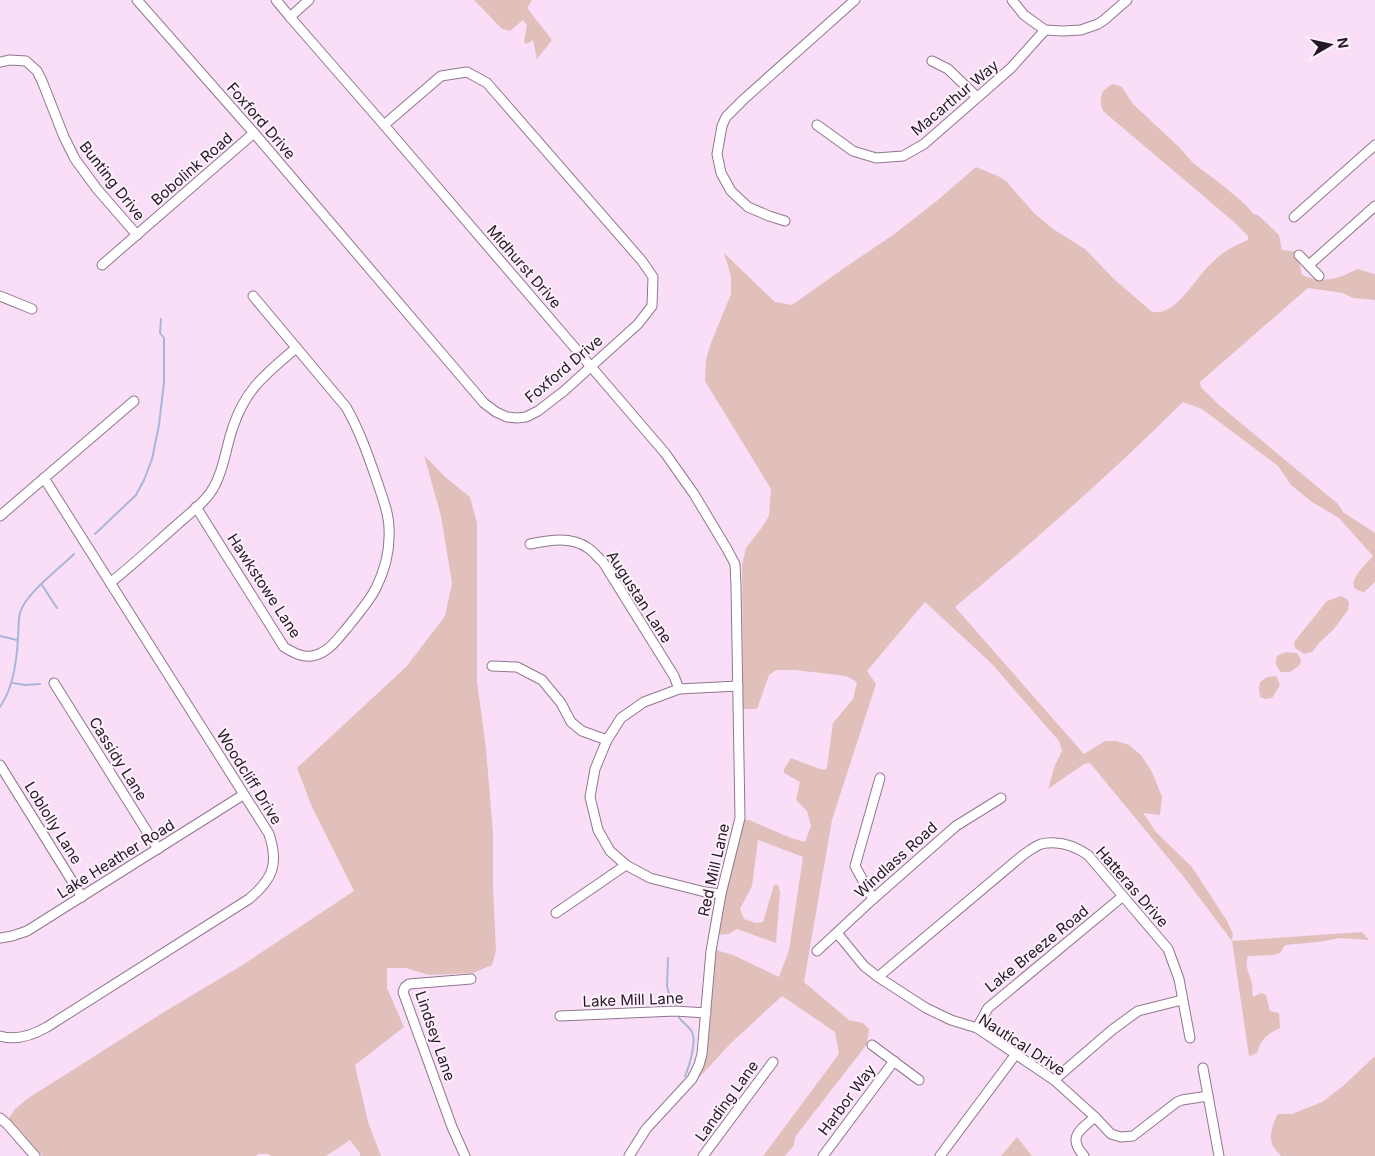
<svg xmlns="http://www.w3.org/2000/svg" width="1375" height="1156" font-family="Inter,sans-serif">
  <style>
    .green { fill: #e1c0bb }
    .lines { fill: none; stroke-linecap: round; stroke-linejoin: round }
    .stream { stroke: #a8b6d9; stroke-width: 2 }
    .minor-casing { stroke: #90778f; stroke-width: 11 }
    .minor { stroke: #fff; stroke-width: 9 }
    .labels { text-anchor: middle; stroke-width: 4; stroke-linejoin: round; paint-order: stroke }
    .street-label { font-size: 15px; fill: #231923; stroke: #fdf1fc }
  </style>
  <rect width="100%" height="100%" fill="#fadef8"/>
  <g class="green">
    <path d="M474 0H532L527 8 552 40 537 59 533 40 527 44 524 42 527 25 523 20 510 31 502 29Z"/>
    <path d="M1113 84 1122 87 1133 104 1179 147 1193 163 1221 184 1246 205 1253 214 1258 215 1279 235 1282 250 1297 252 1302 275C1321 284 1339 279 1357 269L1375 274V300L1353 298 1343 293 1308 288 1200 382 1201 387 1219 405 1338 504 1343 512 1375 533V582L1364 592C1363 592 1357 590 1356 589 1346 582 1368 562 1373 556L1339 518 1312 502 1291 485 1278 466 1202 409 1183 402C1111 474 1034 541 955 607L1084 754 1105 741H1116L1129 745 1141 755 1152 772 1162 797 1160 814 1159 815 1143 813 1156 832 1192 867 1227 921 1233 934 1232 941 1362 932 1369 940 1340 938 1319 942 1285 945 1280 953 1273 955 1248 956C1244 967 1250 974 1252 984 1253 988 1252 993 1253 997L1261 993 1266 995 1270 1011 1279 1013 1280 1028C1267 1034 1261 1039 1257 1053L1249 1056 1232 941 1183 876 1090 763 1084 764 1048 789 1055 765 1062 751 1059 741 991 663 925 602 867 671 876 684 832 820 804 982 849 1020 863 1023 869 1029 867 1044 795 1137 794 1145 785 1156H763L839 1054 835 1032 782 996 730 1044 695 1082 702 1071 708 1046 716 950 733 955 779 977 789 950 803 857 758 840 752 886 740 909 744 919 756 923 763 922 774 885H778L780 892 776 943 737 929 729 934 718 935 722 912 743 820H749L791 838 805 842 811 826 807 811 796 800 800 782 784 773V769L791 758 817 768 825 770 827 767 833 723 853 699 857 682 846 676 795 670H776L769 675 757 709H743L742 565 746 548 763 526 769 516 771 489 705 381 706 360 711 343 731 294V276L724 253 775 302 792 305 847 266 893 235 939 199 976 167 1000 177 1006 181 1034 213 1053 229 1085 249 1114 279 1151 311C1172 319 1192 284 1204 271 1208 266 1213 262 1218 257 1226 250 1238 244 1248 240V236L1234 222 1103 111C1098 98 1101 90 1113 84Z"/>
    <path d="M424 455 444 476 470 497 477 523V682L486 748 493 833V887L496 950 492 965 473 973 429 975 406 968H387V988L404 1027 355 1065 368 1122 381 1156H360V1153L350 1140 326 1156H271L268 1154H258L256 1156H42L9 1118 15 1109 27 1099 164 1012 241 966 354 891 312 807 297 768 406 667 445 616 452 583 441 516Z"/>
    <path d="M1341 596 1347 599 1349 603 1348 610 1334 629 1319 643 1312 652 1304 654 1295 648 1294 642 1327 601Z"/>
    <path d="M1286 652 1297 653 1301 660 1300 665 1290 672H1281C1276 666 1275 663 1277 656Z"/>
    <path d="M1276 676 1280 685 1272 698 1265 699 1260 697 1259 689 1260 682 1267 677Z"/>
    <path d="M1375 1056V1156H1281C1279 1153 1275 1150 1273 1146 1268 1136 1273 1123 1278 1114H1292L1322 1102 1343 1086Z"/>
    <path d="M1017 1137 1032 1156H1001Z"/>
  </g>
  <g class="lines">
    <g class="stream">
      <path d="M95 534 136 495 144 480 152 459 159 425 164 382V338L160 333 161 319"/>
      <path d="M42 585 57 608"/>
      <path d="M0 636 17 640"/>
      <path d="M13 683 25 685 40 684"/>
      <path d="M0 707C14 687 17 660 18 637 19 629 18 620 20 613 25 594 59 569 74 554"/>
      <path d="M668 958 667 986 669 994 677 1006"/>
      <path d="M679 1017C682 1023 689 1026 692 1032 697 1041 689 1067 685 1076"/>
    </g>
    <g class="minor-casing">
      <g id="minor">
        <path d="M137 0 254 133 484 403 496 412 507 417 517 418 526 417 538 411 564 391 638 324 652 306 653 277 642 261 487 83 467 72 441 76 384 125"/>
        <path d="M276 0 290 17 384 125 665 453 694 494 727 549 735 564 736 587 740 818 721 894 711 951 702 1054 699 1065 692 1079 646 1129 629 1156"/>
        <path d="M1012 0 1024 15 1045 30 1063 31 1081 30 1098 24 1104 20 1127 0"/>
        <path d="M290 17 309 0"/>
        <path d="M932 61 948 69 977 97"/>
        <path d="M0 62 10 60 26 61 37 71 42 81 64 137 75 159 97 189 137 235"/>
        <path d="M817 125 853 151 876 158 903 156 924 144 1011 68 1045 30"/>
        <path d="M1294 217 1375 145"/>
        <path d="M785 221 769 216 748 207 731 191 721 173 717 154 722 126 726 117 744 99 855 0"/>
        <path d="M1299 255 1319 276"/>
        <path d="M102 265 254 133"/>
        <path d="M1309 265 1375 206"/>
        <path d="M0 296 32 309"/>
        <path d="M196 507 284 647C294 653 304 659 316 655 330 651 338 638 347 628 357 615 369 602 376 588 385 570 390 548 389 529 389 514 383 499 378 484 369 458 360 431 346 407L253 296"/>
        <path d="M0 516 134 401"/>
        <path d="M530 544C550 540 571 536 588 548 594 552 598 558 603 562L674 676 679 689"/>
        <path d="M110 583C134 564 156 543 179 523 192 511 207 501 215 485 225 466 226 446 233 427 246 388 266 374 296 348"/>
        <path d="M492 666 517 667 542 680 561 703 571 722 582 731 607 740"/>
        <path d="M54 683 158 849"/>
        <path d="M0 765 82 897"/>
        <path d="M721 894 705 892 650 878 626 865 610 851 598 830 590 797 595 769 607 740 621 718 644 702 679 689 738 686"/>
        <path d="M873 899 855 866 880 778"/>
        <path d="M556 913 626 865"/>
        <path d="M837 933 864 966 878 977 926 1008 951 1020 977 1028 1054 1080 1095 1117 1111 1134 1121 1137 1133 1136 1177 1102 1182 1100 1208 1096"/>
        <path d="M0 938 12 936 27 931 243 795"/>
        <path d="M817 951 873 899 956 826 1001 798"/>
        <path d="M878 977 1023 855C1029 851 1035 846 1041 844 1058 840 1075 846 1088 855L1168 949 1179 979 1190 1038"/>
        <path d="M560 1016 675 1011 706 1013"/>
        <path d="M977 1028 988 1008 1123 896"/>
        <path d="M0 1036C17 1041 33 1035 47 1027L249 899C273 879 279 864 269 834L44 478"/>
        <path d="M872 1045 919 1080"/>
        <path d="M1203 1068 1219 1156"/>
        <path d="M1054 1080 1112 1030 1138 1011 1182 1000"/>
        <path d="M0 1118 7 1124 35 1156"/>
        <path d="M465 1156 452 1127 403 992 405 987 409 984 471 979"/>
        <path d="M703 1156 773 1062"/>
        <path d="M823 1156 894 1061"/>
        <path d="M940 1156 1016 1054"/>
        <path d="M1084 1156C1067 1137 1080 1130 1095 1117"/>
      </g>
    </g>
    <use href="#minor" class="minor"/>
  </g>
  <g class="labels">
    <g class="street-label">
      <text transform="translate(955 98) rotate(-40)" y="5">Macarthur Way</text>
      <text transform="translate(261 121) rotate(49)" y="5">Foxford Drive</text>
      <text transform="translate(192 169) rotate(-41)" y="5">Bobolink Road</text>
      <text transform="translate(112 181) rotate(52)" y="5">Bunting Drive</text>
      <text transform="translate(524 267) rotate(49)" y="5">Midhurst Drive</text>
      <text transform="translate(564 369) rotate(-40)" y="5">Foxford Drive</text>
      <text transform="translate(264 586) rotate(57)" y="5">Hawkstowe Lane</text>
      <text transform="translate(639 597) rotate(57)" y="5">Augustan Lane</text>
      <text transform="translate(118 759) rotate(58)" y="5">Cassidy Lane</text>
      <text transform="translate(249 777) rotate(58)" y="5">Woodcliff Drive</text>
      <text transform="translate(53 823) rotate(58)" y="5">Loblolly Lane</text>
      <text transform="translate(116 859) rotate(-32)" y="5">Lake Heather Road</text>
      <text transform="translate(896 860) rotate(-42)" y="5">Windlass Road</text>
      <text transform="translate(714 870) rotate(-77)" y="5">Red Mill Lane</text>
      <text transform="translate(1132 887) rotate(49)" y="5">Hatteras Drive</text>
      <text transform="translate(1037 949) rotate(-39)" y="5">Lake Breeze Road</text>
      <text transform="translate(633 1000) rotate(-2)" y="5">Lake Mill Lane</text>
      <text transform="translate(435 1036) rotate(71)" y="5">Lindsey Lane</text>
      <text transform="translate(1022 1045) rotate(33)" y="5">Nautical Drive</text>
      <text transform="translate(847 1100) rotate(-53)" y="5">Harbor Way</text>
      <text transform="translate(727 1101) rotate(-54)" y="5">Landing Lane</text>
    </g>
  </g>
  <g transform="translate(1330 45) rotate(81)" stroke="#fdf1fc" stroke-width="4" paint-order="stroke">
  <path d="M0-4L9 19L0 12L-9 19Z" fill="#231923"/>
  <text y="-8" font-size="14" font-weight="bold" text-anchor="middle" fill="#231923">N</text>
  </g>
</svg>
